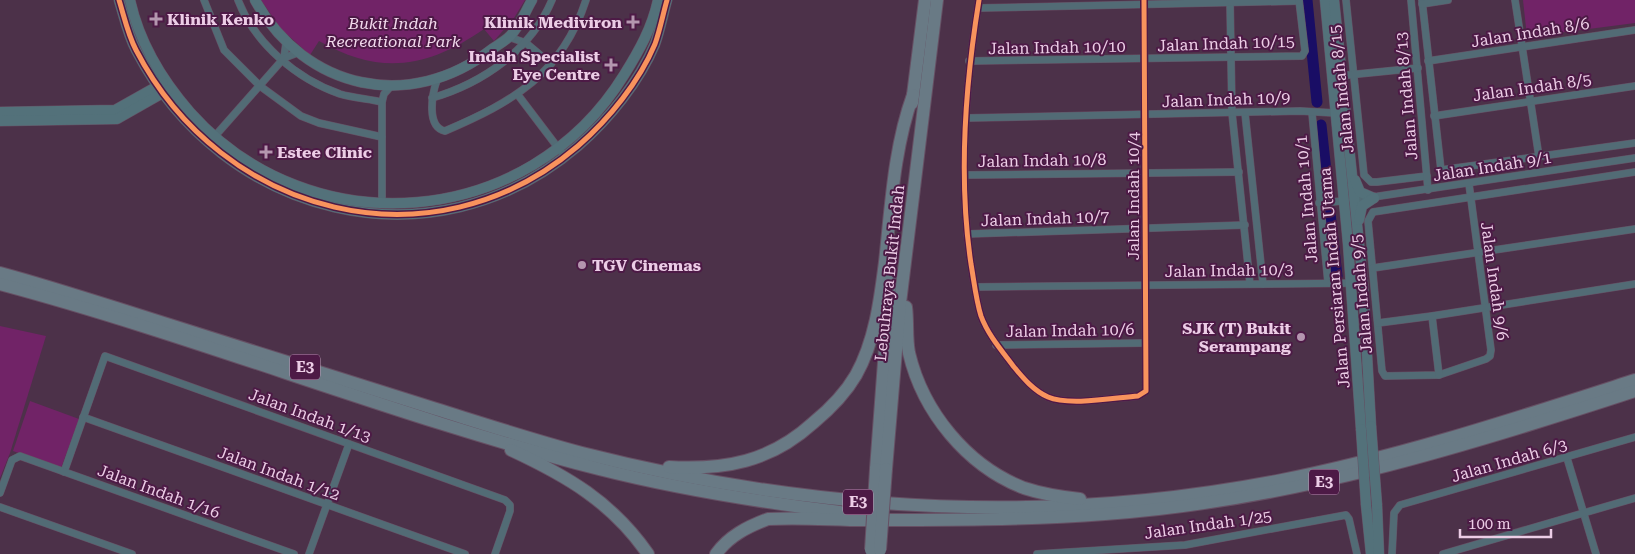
<svg xmlns="http://www.w3.org/2000/svg" width="1635" height="554" font-family="'Roboto Serif',serif">
  <style>
    .green { fill: #712367 }
    .lines { fill: none; stroke-linecap: round; stroke-linejoin: round }
    .river { stroke: #190d65; stroke-width: 11 }
    .street-casing { stroke: #665064; stroke-width: 8 }
    .secondary-casing { stroke: #665064; stroke-width: 11 }
    .highway-casing { stroke: #665064; stroke-width: 14 }
    .street { stroke: #526b75; stroke-width: 7 }
    .secondary { stroke: #53717a; stroke-width: 10 }
    .highway { stroke: #697a85; stroke-width: 12 }
    .secondary-bridge-casing { stroke: #665064; stroke-width: 11; stroke-linecap: butt }
    .highway-bridge-casing { stroke: #665064; stroke-width: 14; stroke-linecap: butt }
    .secondary-bridge { stroke: #53717a; stroke-width: 10 }
    .highway-bridge { stroke: #697a85; stroke-width: 12 }
    .cycleway-casing { stroke: #4d1a46; stroke-width: 8 }
    .cycleway { stroke: #f8935d; stroke-width: 5 }
    .poi-dot { fill: #b496af; stroke: #4d1a46; stroke-width: 2 }
    .labels { text-anchor: middle; stroke-width: 4; stroke-linejoin: round; paint-order: stroke }
    .shield { fill: #4d1a46; stroke: #bc97b6; stroke-width: 1 }
    .shield-label { font-size: 15px; font-weight: bold; fill: #eccde6 }
    .poi-label { font-size: 16px; font-weight: bold; fill: #eccde6; stroke: #4d1a46; text-anchor: start }
    .park-label { font-size: 16px; font-style: italic; fill: #f2daed; stroke: #4d1a46 }
    .street-label { font-size: 16px; fill: #eccde6; stroke: #4d1a46 }
  </style>
  <rect width="100%" height="100%" fill="#4c3149"/>
  <g class="green">
    <path d="M261 0H525L514 18 494 41 484 29C428 68 380 76 319 41L310 55 281 29Z"/>
    <path d="M1523 0H1635V23L1527 37Z"/>
    <path d="M0 326 46 336 10 453 0 478Z"/>
    <path d="M30 401 79 419 61 468 13 451Z"/>
  </g>
  <g class="lines">
    <g class="river">
      <path d="M1307 0 1317 102"/>
      <path d="M1321 125 1328 190"/>
      <path d="M1330 213 1337 276"/>
    </g>
    <g class="street-casing">
      <g id="street">
        <path d="M204 0 224 50 260 86 301 116 319 123 382 137"/>
        <path d="M238 0C255 44 297 79 340 94 354 98 369 99 382 102"/>
        <path d="M979 0C965 86 958 177 971 264 974 281 976 300 981 316 988 335 1002 351 1014 367 1023 378 1034 391 1048 397 1069 406 1113 398 1138 396L1146 391 1144 0"/>
        <path d="M1230 0 1232 113 1250 284"/>
        <path d="M1346 0 1364 175 1371 182H1377L1427 176"/>
        <path d="M1411 0 1428 190"/>
        <path d="M1422 0 1441 170 1635 143"/>
        <path d="M1515 0 1539 157"/>
        <path d="M1422 4 1448 0"/>
        <path d="M978 8 1299 1"/>
        <path d="M509 37 526 43 551 64"/>
        <path d="M284 58 286 43"/>
        <path d="M969 61 1302 56 1305 51 1299 0"/>
        <path d="M1428 61 1635 30"/>
        <path d="M1338 76 1418 68"/>
        <path d="M437 80C432 94 426 127 445 131 513 102 562 74 586 0"/>
        <path d="M518 95 565 157"/>
        <path d="M432 98C483 83 531 50 552 0"/>
        <path d="M1245 113 1263 284"/>
        <path d="M1312 113 1328 283"/>
        <path d="M1434 116 1635 86"/>
        <path d="M966 118 1300 111 1335 113"/>
        <path d="M215 136 284 58 297 53"/>
        <path d="M965 175 1239 172"/>
        <path d="M1469 184C1476 239 1484 295 1491 350L1490 356 1486 359 1439 375 1385 376 1382 371 1368 221 1373 212 1635 172"/>
        <path d="M1353 200 1635 158"/>
        <path d="M382 203V102L384 94 391 86"/>
        <path d="M1319 203 1343 201"/>
        <path d="M967 234 1245 225"/>
        <path d="M1373 268 1635 229"/>
        <path d="M975 287 1363 283"/>
        <path d="M1432 316 1439 375"/>
        <path d="M1378 323 1432 316 1635 284"/>
        <path d="M996 345 1145 343"/>
        <path d="M83 417 465 554"/>
        <path d="M1567 458 1596 554"/>
        <path d="M64 472 105 356 505 500 510 505V511L495 554"/>
        <path d="M0 493 12 460 20 456 294 554"/>
        <path d="M0 507 132 554"/>
        <path d="M309 554 349 444"/>
        <path d="M1037 554 1185 545 1346 515 1349 519 1357 554"/>
        <path d="M1392 554 1394 513 1400 505 1635 437"/>
        <path d="M1443 554 1635 498"/>
      </g>
    </g>
    <g class="secondary-casing">
      <g id="secondary">
        <path d="M119 0C124 16 128 35 136 50 222 216 432 271 578 146 609 119 639 82 655 44 660 30 663 14 667 0"/>
        <path d="M130 0C139 41 162 80 190 112 311 248 529 229 624 75 639 51 652 28 658 0"/>
        <path d="M255 0C305 90 410 113 492 49 498 45 505 41 510 36 520 26 525 12 532 0"/>
        <path d="M1325 0 1348 244 1361 429"/>
        <path d="M1334 0 1363 283 1371 426"/>
        <path d="M0 112 115 110 163 83"/>
        <path d="M0 121 117 119 168 90"/>
        <path d="M1355 180 1360 192 1374 198"/>
        <path d="M1359 220 1362 206 1374 198"/>
        <path d="M1366 505 1371 554"/>
        <path d="M1377 505 1379 554"/>
      </g>
    </g>
    <g class="highway-casing">
      <g id="highway">
        <path d="M912 103 925 0"/>
        <path d="M0 273C52 287 103 304 154 320 248 350 342 379 436 409 484 424 533 440 582 453 810 511 1044 526 1277 481 1399 457 1517 418 1635 380"/>
        <path d="M0 284C202 338 396 417 599 469 678 489 759 502 840 512"/>
        <path d="M906 307C908 322 906 338 909 353 923 412 967 466 1024 488 1042 494 1061 497 1080 499"/>
        <path d="M511 450C567 476 612 502 648 554"/>
        <path d="M669 467C725 470 770 462 813 423 830 409 845 394 856 375 875 341 880 301 885 262 891 207 894 147 913 95"/>
        <path d="M876 469 890 282"/>
        <path d="M886 469 900 303 937 0"/>
        <path d="M716 554C729 536 747 527 768 519 801 517 833 520 865 520 945 520 1025 520 1105 514 1288 501 1461 448 1635 391"/>
      </g>
    </g>
    <use href="#street" class="street"/>
    <use href="#secondary" class="secondary"/>
    <use href="#highway" class="highway"/>
    <g class="secondary-bridge-casing">
      <g id="secondary-bridge">
        <path d="M1371 426 1377 505"/>
        <path d="M1361 429 1366 505"/>
      </g>
    </g>
    <g class="highway-bridge-casing">
      <g id="highway-bridge">
        <path d="M871 550 876 469"/>
        <path d="M880 550 886 469"/>
      </g>
    </g>
    <use href="#secondary-bridge" class="secondary-bridge"/>
    <use href="#highway-bridge" class="highway-bridge"/>
    <g class="cycleway-casing">
      <g id="cycleway">
        <path d="M119 0C124 16 128 35 136 50 222 216 432 271 578 146 609 119 639 82 655 44 660 30 663 14 667 0"/>
        <path d="M979 0C965 86 958 177 971 264 974 281 976 300 981 316 988 335 1002 351 1014 367 1023 378 1034 391 1048 397 1069 406 1113 398 1138 396L1146 391 1144 0"/>
      </g>
    </g>
    <use href="#cycleway" class="cycleway"/>
  </g>
  <g class="poi-dot">
    <path d="M153.5 11.5h5v5h5v5h-5v5h-5v-5h-5v-5h5z"/>
    <path d="M630.5 14.5h5v5h5v5h-5v5h-5v-5h-5v-5h5z"/>
    <path d="M608.5 57.5h5v5h5v5h-5v5h-5v-5h-5v-5h5z"/>
    <path d="M263.5 144.5h5v5h5v5h-5v5h-5v-5h-5v-5h5z"/>
    <circle cx="582" cy="265" r="5"/>
    <circle cx="1301" cy="337" r="5"/>
  </g>
  <g class="labels">
    <g class="shield">
      <rect x="290" y="354.5" width="30" height="25" rx="4"/>
      <rect x="1309" y="469.5" width="30" height="25" rx="4"/>
      <rect x="843" y="489.5" width="30" height="25" rx="4"/>
    </g>
    <g class="shield-label">
      <text x="305" y="372">E3</text>
      <text x="1324" y="487">E3</text>
      <text x="858" y="507">E3</text>
    </g>
    <g class="poi-label">
      <text x="167" y="25">Klinik Kenko</text>
      <text x="622" y="28" text-anchor="end">Klinik Mediviron</text>
      <text x="600" y="62" text-anchor="end">Indah Specialist<tspan x="600" dy="18">Eye Centre</tspan></text>
      <text x="277" y="158">Estee Clinic</text>
      <text x="592" y="271">TGV Cinemas</text>
      <text x="1291" y="334" text-anchor="end">SJK (T) Bukit<tspan x="1291" dy="18">Serampang</tspan></text>
    </g>
    <g class="park-label">
      <text x="393" y="29">Bukit Indah<tspan x="393" dy="18">Recreational Park</tspan></text>
    </g>
    <g class="street-label">
      <text transform="translate(1530 32) rotate(-9)" y="6">Jalan Indah 8/6</text>
      <text transform="translate(1226 43) rotate(-2)" y="6">Jalan Indah 10/15</text>
      <text transform="translate(1057 47) rotate(-1)" y="6">Jalan Indah 10/10</text>
      <text transform="translate(1532 87) rotate(-8)" y="6">Jalan Indah 8/5</text>
      <text transform="translate(1341 89) rotate(-96)" y="6">Jalan Indah 8/15</text>
      <text transform="translate(1406 96) rotate(-95)" y="6">Jalan Indah 8/13</text>
      <text transform="translate(1226 99) rotate(-2)" y="6">Jalan Indah 10/9</text>
      <text transform="translate(1042 160) rotate(-1)" y="6">Jalan Indah 10/8</text>
      <text transform="translate(1492 166) rotate(-9)" y="6">Jalan Indah 9/1</text>
      <text transform="translate(1133 196) rotate(-90)" y="6">Jalan Indah 10/4</text>
      <text transform="translate(1306 199) rotate(-95)" y="6">Jalan Indah 10/1</text>
      <text transform="translate(1045 218) rotate(-2)" y="6">Jalan Indah 10/7</text>
      <text transform="translate(1229 270) rotate(-1)" y="6">Jalan Indah 10/3</text>
      <text transform="translate(889 273) rotate(-84)" y="6">Lebuhraya Bukit Indah</text>
      <text transform="translate(1334 278) rotate(-95)" y="6">Jalan Persiaran Indah Utama</text>
      <text transform="translate(1495 281) rotate(82)" y="6">Jalan Indah 9/6</text>
      <text transform="translate(1361 294) rotate(-95)" y="6">Jalan Indah 9/5</text>
      <text transform="translate(1070 330) rotate(-1)" y="6">Jalan Indah 10/6</text>
      <text transform="translate(310 415) rotate(20)" y="6">Jalan Indah 1/13</text>
      <text transform="translate(1509 460) rotate(-16)" y="6">Jalan Indah 6/3</text>
      <text transform="translate(279 473) rotate(20)" y="6">Jalan Indah 1/12</text>
      <text transform="translate(159 491) rotate(20)" y="6">Jalan Indah 1/16</text>
      <text transform="translate(1208 524) rotate(-8)" y="6">Jalan Indah 1/25</text>
    </g>
  </g>
  <path d="M1460 529v8h91v-8" fill="none" stroke="#eccde6" stroke-width="2.5"/>
  <text x="1468" y="529" font-size="15" fill="#eccde6" stroke="#4d1a46" stroke-width="4" paint-order="stroke">100 m</text>
</svg>
